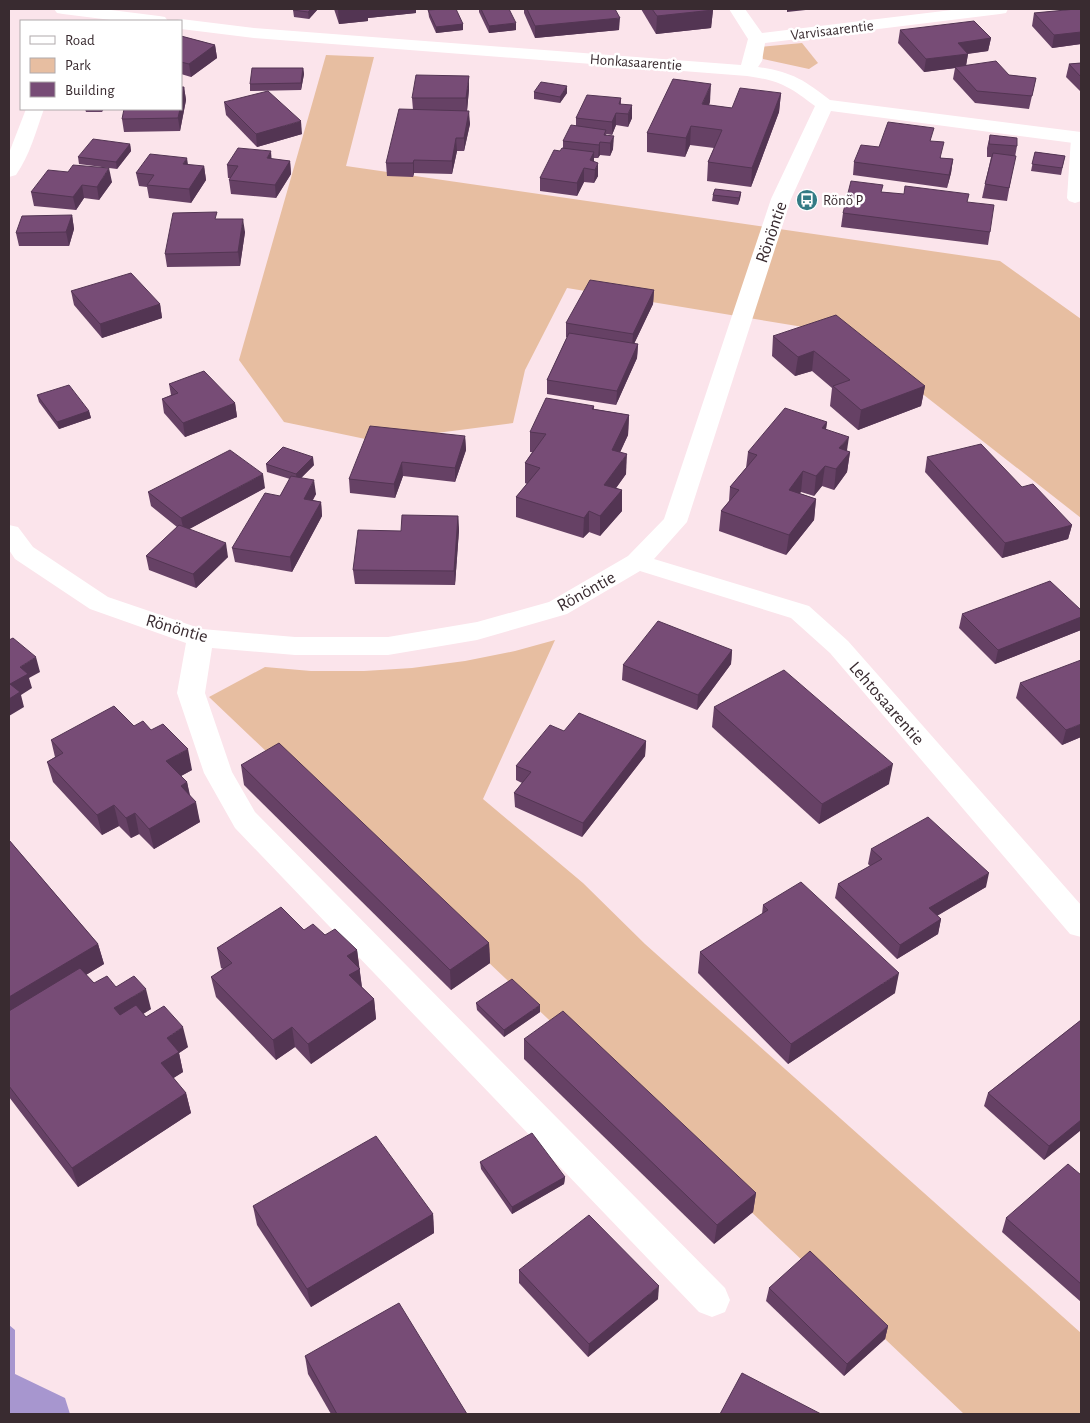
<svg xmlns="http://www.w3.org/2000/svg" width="1090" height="1423" font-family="'Alegreya Sans',sans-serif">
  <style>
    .green { fill: #e7bea1 }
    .water { fill: #a796cf }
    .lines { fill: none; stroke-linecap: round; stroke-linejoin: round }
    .lane { fill: #fff; fill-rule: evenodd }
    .street { fill: #fff; fill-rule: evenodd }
    .wall { fill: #664165 }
    .shaded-wall { fill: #533553 }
    .building { fill: #774c76; stroke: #533553 }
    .labels { text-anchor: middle; stroke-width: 5; stroke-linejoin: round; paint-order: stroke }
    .far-street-label { font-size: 15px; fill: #392b30; stroke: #fff }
    .far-poi-label { font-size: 15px; fill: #392b30; stroke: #fff; text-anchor: start }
    .street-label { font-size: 18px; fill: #392b30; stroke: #fff }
  </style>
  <rect width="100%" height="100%" fill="#fbe4eb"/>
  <g class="green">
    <path d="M802 43 818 63 809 69 763 59 759 47Z"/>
    <path d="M326 55 374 57 346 166 1000 261 1081 319V518L846 334 567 288 525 370 513 423 375 441 284 422 239 360Z"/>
    <path d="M555 640 483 799 583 883 645 944 1081 1333V1414H964L209 697 265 667 311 671H364L412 668 465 661 515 651Z"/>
  </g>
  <path class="water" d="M9 1325 15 1330V1374L65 1398 70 1414H9Z"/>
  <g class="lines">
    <path class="lane" d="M1079 133 1081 134V201L1075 203 1069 201 1067 198 1071 138 1073 135Z"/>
    <g class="street">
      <path d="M54 9H103L159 16 165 17 168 21H119L63 14 57 13Z"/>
      <path d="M729 9H745L762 33 960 9H1008L1006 13 1000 14 765 43 762 61 758 67C792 72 804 80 830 100L1081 132V144L831 111 791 199 687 522 654 559 809 606 848 641 1081 905V937L1070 934 830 653 791 618 640 571 567 614 477 640 388 655H295L212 648 205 693 232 772 255 812 725 1288 730 1300 725 1312 712 1317 699 1312 235 828 204 773 177 693 186 643 90 609 15 559 9 550V525L18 527 33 547 108 597 202 629 295 637H388L477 622 549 602 628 556 664 519 771 199 815 106C788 86 781 81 747 76L254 38 181 29V21H174L181 19 254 28 741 65 748 39Z"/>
      <path d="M26 109H44C36 131 30 155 16 175L9 177V153Z"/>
    </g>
  </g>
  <g class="wall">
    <path d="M294 9H318L309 19 294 17 293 10Z"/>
    <path d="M334 9H417H416V13L368 18V21L339 24Z"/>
    <path d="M479 9H509L516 30 489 33 479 12Z"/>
    <path d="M524 9H615L619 30 535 38 524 13Z"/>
    <path d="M641 9H712L713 10 711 28 656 34Z"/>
    <path d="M1081 9V45V44L1052 48 1032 26 1034 13Z"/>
    <path d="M428 10 463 24V30L436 33 429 17Z"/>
    <path d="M900 30 991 38 988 51 968 54 966 65 1009 75 1036 78 1029 109 975 103 953 79 955 68 924 72 898 43Z"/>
    <path d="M181 36 215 45 217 58 191 77 181 74Z"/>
    <path d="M1081 63V92L1066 77 1069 64Z"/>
    <path d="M303 68 304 74 301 90 250 91V84Z"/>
    <path d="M184 87 186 100 180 131 124 132 122 119Z"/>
    <path d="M469 89 467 111 470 124 464 151H457L452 174 414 173 413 177 387 176 386 163 413 110 412 98Z"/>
    <path d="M534 92 567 93 560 103 534 99Z"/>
    <path d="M781 93 779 112 751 187 707 181 708 162 714 148 690 145 685 157 647 152V133L710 102 709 105 732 108Z"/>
    <path d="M621 98V104L632 118 628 127 616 125 612 135 606 134 613 149 610 156 600 155 598 158H594V162L598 176 594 183 584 182 577 196 540 191V178L563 148V141L576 126V118Z"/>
    <path d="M224 102 302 134 257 147 226 115Z"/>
    <path d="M85 109H104L102 112H86Z"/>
    <path d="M990 135 1017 146 1007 201 982 198 991 157H987V148Z"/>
    <path d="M932 141 941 158 953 159 951 173 947 188 853 175 854 162 879 147Z"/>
    <path d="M130 144 131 151 117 169 79 164 78 157Z"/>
    <path d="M1035 152 1065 156 1061 175 1031 171Z"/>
    <path d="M272 159 290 161 291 174 276 198 231 194 229 180 230 178H228L227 165Z"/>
    <path d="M204 166 206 180 191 203 149 198 147 187 139 186 136 173Z"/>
    <path d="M68 172 112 182 99 200 84 198 76 210 34 206 31 192Z"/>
    <path d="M741 192 740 199 738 205 712 201 713 195Z"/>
    <path d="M882 192 967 202 990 232 988 245 841 227 843 213Z"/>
    <path d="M72 215 74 229 69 246H19L16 233Z"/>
    <path d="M218 219 245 232 240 266 167 267 165 254Z"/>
    <path d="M654 290 653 304 634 344H638L637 358 616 405 547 394V380L567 337H566V323Z"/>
    <path d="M71 291 160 304 162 318 102 338 74 305Z"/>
    <path d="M773 336 925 386 921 406 858 430 830 406 832 388 812 371 795 376 772 356Z"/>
    <path d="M169 384 235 403 237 417 185 437 164 413 162 399 171 395Z"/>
    <path d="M37 395 89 411 91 418 59 429 39 402Z"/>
    <path d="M594 406V409L629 415 628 435 620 452 626 474 616 488 622 490V511L600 536 589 532 583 538 516 517V497L527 484 525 483V463L532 452H530V432Z"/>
    <path d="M827 422 826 429 847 451 850 452 847 472 834 490 822 486 814 496 801 492 799 493 816 499 814 520 786 555 719 531 721 511 729 501 730 487 746 468 748 452Z"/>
    <path d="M465 436 466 450 455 482 403 476 395 498 350 493 349 479Z"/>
    <path d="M927 457 1022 487 1072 525 1068 539 1002 558 925 472Z"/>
    <path d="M266 464 314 465 301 478 316 494 313 500 321 502 322 516 292 572 235 562 232 548 280 496 290 479 267 472Z"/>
    <path d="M265 488 189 529 228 557 196 588 149 570 146 556 177 527 151 506 148 492Z"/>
    <path d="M458 516 459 530 455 585 355 584 353 570 401 531Z"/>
    <path d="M1081 610V630L995 664 959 628 962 614Z"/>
    <path d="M732 650 731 664 697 710 622 680 623 665Z"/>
    <path d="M1020 683 1081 737 1062 745 1016 698Z"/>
    <path d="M714 707 889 784 819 824 712 727Z"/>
    <path d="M134 726 151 730 192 770 181 776 187 782 190 795 200 822 154 849 139 834 131 838 119 826 102 835 53 782 47 762 55 757 51 740Z"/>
    <path d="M564 731 646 741 645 756 582 837 515 807 514 793 522 783 516 780V766Z"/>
    <path d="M241 765 489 943 490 963 451 990 244 785Z"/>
    <path d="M9 840 98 944 104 964 86 975 94 983 116 987 151 1009 143 1014 146 1017 188 1047 179 1053 183 1072 173 1078 186 1093 191 1113 78 1187 9 1097Z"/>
    <path d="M871 849 986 887 937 916 941 919 938 934 897 959 835 898 838 884 870 866 868 864Z"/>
    <path d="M763 905 895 993 788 1064 698 973 700 952 762 914Z"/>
    <path d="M304 930 325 935 357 950 362 987 374 999 376 1019 311 1064 295 1047 276 1060 216 997 211 977 223 969 221 968 217 948Z"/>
    <path d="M476 1003 540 1012 504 1037 477 1010Z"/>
    <path d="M1081 1020V1130L1044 1160 984 1106 988 1093Z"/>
    <path d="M524 1039 756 1193 753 1212 714 1244 524 1059Z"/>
    <path d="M480 1162 565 1177 564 1184 512 1214 481 1169Z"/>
    <path d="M1081 1175V1302L1002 1232 1006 1218Z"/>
    <path d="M253 1206 433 1214 434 1233 311 1307 257 1225Z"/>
    <path d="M519 1270 658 1299 588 1357 519 1283Z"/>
    <path d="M769 1288 888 1326 885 1339 844 1376 766 1301Z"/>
    <path d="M305 1356 467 1414H331L308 1374Z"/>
  </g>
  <g class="shaded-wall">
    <path d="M311 9H318L309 19 308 12Z"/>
    <path d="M338 9H417H416V13L368 18V21L339 24Z"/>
    <path d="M787 9H815L787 12Z"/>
    <path d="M713 10 711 28 656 34 657 16Z"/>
    <path d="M620 18 619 30 535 38V26Z"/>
    <path d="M516 23V30L489 33V26Z"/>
    <path d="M463 24V30L436 33V27Z"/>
    <path d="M1081 32V44L1052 48 1054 35Z"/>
    <path d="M991 38 988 51 956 55 958 43Z"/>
    <path d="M215 45 217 58 191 77 189 64Z"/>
    <path d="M968 54 966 66 955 67V68L924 72 926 59Z"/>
    <path d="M303 68 304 74 301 90V83Z"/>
    <path d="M469 76V89L467 111 466 98Z"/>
    <path d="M711 84 710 102 701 123 702 104Z"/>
    <path d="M567 86V93L560 103V97Z"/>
    <path d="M184 87 186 100 180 131 178 118 180 109H181V103Z"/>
    <path d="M781 93 779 112 751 187 752 168Z"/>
    <path d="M632 105V118L628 127V114Z"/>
    <path d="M469 111 470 124 464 151V138Z"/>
    <path d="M616 113V125L612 135V122Z"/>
    <path d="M301 121 302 134 257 147 256 134Z"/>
    <path d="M691 126 690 145 685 157 686 138Z"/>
    <path d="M614 136 613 149 610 156V143Z"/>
    <path d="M456 138 457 151 452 174V161Z"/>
    <path d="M600 142V155L598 158 599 145Z"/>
    <path d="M130 144 131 151 117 169 116 162Z"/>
    <path d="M271 151 272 165 267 158Z"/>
    <path d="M594 152V165L590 160Z"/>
    <path d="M187 158 189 171 183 164Z"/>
    <path d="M953 159 951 173 947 188 949 175Z"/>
    <path d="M414 160V173L413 177V163Z"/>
    <path d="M290 161 291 174 276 198 275 185Z"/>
    <path d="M598 163V176L594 183 595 170Z"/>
    <path d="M204 166 206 180 191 203 189 189Z"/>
    <path d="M109 168 112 182 99 200 97 187Z"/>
    <path d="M584 168V182L577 196V183Z"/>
    <path d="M82 185 84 198 76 210 73 197Z"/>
    <path d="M741 192 740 199 738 205 739 198Z"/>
    <path d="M72 215 74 229 69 246 66 232Z"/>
    <path d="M243 219 245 232 240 266 238 252Z"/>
    <path d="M654 290 653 304 632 348 633 334Z"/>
    <path d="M160 304 162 318 102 338 100 324Z"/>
    <path d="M638 344 637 358 616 405 617 391Z"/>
    <path d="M814 351 812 371 795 376 798 357Z"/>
    <path d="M925 386 921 406 858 430 861 410Z"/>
    <path d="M235 403 237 417 185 437 183 423Z"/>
    <path d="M89 411 91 418 59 429 57 422Z"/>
    <path d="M629 415 628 435 612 470V450Z"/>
    <path d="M827 422 824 442 822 428Z"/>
    <path d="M465 436 466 450 455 482V468Z"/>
    <path d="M849 437 846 457 839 448Z"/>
    <path d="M850 452 847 472 834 490 836 469Z"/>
    <path d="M627 454 626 474 604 505V485Z"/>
    <path d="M313 457 314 465 297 482 296 474Z"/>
    <path d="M402 462 403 476 395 498 394 484Z"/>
    <path d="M825 466 822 486 814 496 816 476Z"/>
    <path d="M803 471 801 492 786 510 789 490Z"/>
    <path d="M263 474 265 488 184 532 181 518Z"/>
    <path d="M314 480 316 494 305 513 304 499Z"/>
    <path d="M622 490V511L600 536V516Z"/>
    <path d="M816 499 814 520 786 555 789 535Z"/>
    <path d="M321 502 322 516 292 572 290 557Z"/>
    <path d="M589 511V532L583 538 584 518Z"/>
    <path d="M458 516 459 530 455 585 454 571Z"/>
    <path d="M1072 525 1068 539 1002 558 1005 543Z"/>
    <path d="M226 543 228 557 196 588 193 574Z"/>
    <path d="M1081 617V630L995 664 998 650Z"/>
    <path d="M732 650 731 664 697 710 698 695Z"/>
    <path d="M36 657 40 672 29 678 32 688 21 695 24 707 9 716V699L10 684 20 667Z"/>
    <path d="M1081 724V737L1062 745 1066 730Z"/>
    <path d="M646 741 645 756 582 837 583 823Z"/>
    <path d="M188 749 192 770 170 782 166 761Z"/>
    <path d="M893 764 889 784 819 824 822 804Z"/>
    <path d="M187 782 191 803 181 786Z"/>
    <path d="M196 802 200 822 154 849 149 829Z"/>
    <path d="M114 805 119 826 102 835 97 815Z"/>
    <path d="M135 813 139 834 131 838 126 818Z"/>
    <path d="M989 873 986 887 926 922 929 908Z"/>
    <path d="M941 919 938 934 897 959 900 945Z"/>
    <path d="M489 943 490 963 451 990 450 970Z"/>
    <path d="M98 944 104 964 9 1021V997Z"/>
    <path d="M357 950 362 989 352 995 347 956Z"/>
    <path d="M899 973 895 993 788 1064 791 1044Z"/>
    <path d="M146 989 151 1009 120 1028 114 1008Z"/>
    <path d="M374 999 376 1019 311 1064 308 1044Z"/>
    <path d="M540 1005V1012L504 1037V1030Z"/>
    <path d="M183 1027 188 1047 179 1053 183 1072 166 1083 161 1063 167 1038Z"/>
    <path d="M292 1027 295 1047 276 1060 273 1040Z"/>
    <path d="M186 1093 191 1113 78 1187 72 1168Z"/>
    <path d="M1081 1120V1130L1044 1160 1049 1146Z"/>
    <path d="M565 1177 564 1184 512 1214V1207Z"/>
    <path d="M756 1193 753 1212 714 1244 717 1225Z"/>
    <path d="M433 1214 434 1233 311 1307 307 1289Z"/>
    <path d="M659 1286 658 1299 588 1357 589 1344Z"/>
    <path d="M888 1326 885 1339 844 1376 847 1364Z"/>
  </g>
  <g class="building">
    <path d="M294 9H311L308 12 293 10Z"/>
    <path d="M443 9H456L463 24 436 27 428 10Z"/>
    <path d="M481 9H509L516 23 489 26Z"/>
    <path d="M527 9H615L620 18 535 26Z"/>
    <path d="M652 9H712L713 10 657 16Z"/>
    <path d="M1076 9H1081V32L1054 35 1034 13Z"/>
    <path d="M974 21 991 38 958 43 968 54 926 59 900 30Z"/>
    <path d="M181 36 215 45 189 64 181 62Z"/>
    <path d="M996 61 1009 75 1036 78 1032 96 977 91 955 67Z"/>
    <path d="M1081 63V77L1069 64Z"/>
    <path d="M252 68H303L301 83 250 84Z"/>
    <path d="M416 75 469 76 466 98H412Z"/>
    <path d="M673 79 711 84 702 104 732 108 740 88 781 93 752 168 708 162 722 130 691 126 686 138 647 133Z"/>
    <path d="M541 82 567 86 560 97 534 92Z"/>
    <path d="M181 87H184L181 103Z"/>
    <path d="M268 91 301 121 256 134 224 102Z"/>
    <path d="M587 95 621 98 619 104 632 105 628 114 616 113 612 122 576 118Z"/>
    <path d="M124 109H180L178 118 122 119Z"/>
    <path d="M399 109 469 111 464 138H456L452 161 414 160 413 163H386Z"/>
    <path d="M888 122 934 128 930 141 944 142 940 158 953 159 949 175 854 162 861 145 879 147Z"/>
    <path d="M571 125 606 130 604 135 614 136 610 143 600 142 599 145 563 141Z"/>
    <path d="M990 135 1017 138V146L989 144Z"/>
    <path d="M93 139 130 144 116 162 78 157Z"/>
    <path d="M238 148 271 151 267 158 290 161 275 185 229 180 238 166 227 165Z"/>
    <path d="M562 148 594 152 590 160 598 163 595 170 584 168 577 183 540 178 554 150 560 151Z"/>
    <path d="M1035 152 1065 156 1062 168 1032 164Z"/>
    <path d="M993 153 1016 156 1009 188 985 184Z"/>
    <path d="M150 154 187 158 183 164 204 166 189 189 147 185 154 175 136 173Z"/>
    <path d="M73 165 109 168 97 187 82 185 73 197 31 192 48 170 68 172Z"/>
    <path d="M851 181 883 185 881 192 904 194 905 186 969 194 967 202 994 205 990 232 843 213Z"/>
    <path d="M715 189 741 192 739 198 713 195Z"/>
    <path d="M217 212 215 219H243L238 252 165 254 173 213Z"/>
    <path d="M72 215 66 232 16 233 22 216Z"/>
    <path d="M131 273 160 304 100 324 71 291Z"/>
    <path d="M590 280 654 290 633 334 566 323Z"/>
    <path d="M836 315 925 386 861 410 833 386 850 380 814 351 798 357 773 336Z"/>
    <path d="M569 333 638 344 617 391 547 380Z"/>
    <path d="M204 371 235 403 183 423 162 399 178 393 169 384Z"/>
    <path d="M69 385 89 411 57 422 37 395Z"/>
    <path d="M546 398 594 406 592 409 629 415 612 450 627 454 604 485 622 490 600 516 589 511 584 518 516 497 540 468 525 463 546 434 530 432Z"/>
    <path d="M785 408 827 422 822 428 849 437 839 448 850 452 836 469 825 466 816 476 803 471 789 490 816 499 789 535 721 511 739 490 730 487 757 455 748 452Z"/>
    <path d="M370 426 465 436 455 468 402 462 394 484 349 479Z"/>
    <path d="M981 444 1022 487 1033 484 1072 525 1005 543 927 457Z"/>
    <path d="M283 447 313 457 296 474 266 464Z"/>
    <path d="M230 450 263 474 181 518 148 492Z"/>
    <path d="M291 476 314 480 304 499 321 502 290 557 232 548 265 493 280 496Z"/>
    <path d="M402 515 458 516 454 571 353 570 358 530 401 531Z"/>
    <path d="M179 525 226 543 193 574 146 556Z"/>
    <path d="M1050 581 1081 610V617L998 650 962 614Z"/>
    <path d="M658 621 732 650 698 695 623 665Z"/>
    <path d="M13 638 36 657 20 667 28 674 10 684 20 692 9 699V640Z"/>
    <path d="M1081 660V724L1066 730 1020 683Z"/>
    <path d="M784 670 893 764 822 804 714 707Z"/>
    <path d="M114 706 134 726 143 721 151 730 163 724 188 749 166 761 187 782 181 786 196 802 149 829 135 813 126 818 114 805 97 815 47 762 63 753 51 740Z"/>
    <path d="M579 713 646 741 583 823 514 793 531 772 516 766 550 725 564 731Z"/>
    <path d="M279 743 489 943 450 970 241 765Z"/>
    <path d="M928 817 989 873 929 908 941 919 900 945 838 884 882 859 871 849Z"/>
    <path d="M9 840 98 944 9 997Z"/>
    <path d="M801 882 899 973 791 1044 700 952 768 910 763 905Z"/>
    <path d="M281 907 304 930 313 924 325 935 335 929 357 950 347 956 360 969 349 975 374 999 308 1044 292 1027 273 1040 211 977 232 963 217 948Z"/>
    <path d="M80 968 94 983 107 976 116 987 134 976 146 989 114 1008 120 1015 136 1005 146 1017 164 1006 183 1027 167 1038 179 1052 161 1063 186 1093 72 1168 9 1086V1011Z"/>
    <path d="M512 979 540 1005 504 1030 476 1003Z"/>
    <path d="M563 1011 756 1193 717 1225 524 1039Z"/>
    <path d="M1081 1020V1120L1049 1146 988 1093Z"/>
    <path d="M532 1133 565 1177 512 1207 480 1162Z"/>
    <path d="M376 1136 433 1214 307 1289 253 1206Z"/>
    <path d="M1068 1164 1081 1175V1284L1006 1218Z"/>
    <path d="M589 1215 659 1286 589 1344 519 1270Z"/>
    <path d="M810 1251 888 1326 847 1364 769 1288Z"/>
    <path d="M399 1303 467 1414H337L305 1356Z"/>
    <path d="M742 1373 821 1414H720Z"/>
  </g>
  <defs>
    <g id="bus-disc" transform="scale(1.125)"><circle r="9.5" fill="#347b85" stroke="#fff"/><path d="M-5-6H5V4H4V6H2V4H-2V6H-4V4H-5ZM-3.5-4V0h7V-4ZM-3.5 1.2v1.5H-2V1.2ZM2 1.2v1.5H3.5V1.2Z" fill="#fff"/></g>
  </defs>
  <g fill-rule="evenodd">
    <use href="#bus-disc" x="807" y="200"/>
  </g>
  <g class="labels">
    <g class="far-street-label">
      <text transform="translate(832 30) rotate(-7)" y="5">Varvisaarentie</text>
      <text transform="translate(636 62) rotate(4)" y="5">Honkasaarentie</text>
    </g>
    <g class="far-poi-label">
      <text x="823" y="205">Rönö P</text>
    </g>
    <g class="street-label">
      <text transform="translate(771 232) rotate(-71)" y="6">Rönöntie</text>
      <text transform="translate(586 591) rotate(-29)" y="6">Rönöntie</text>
      <text transform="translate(177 628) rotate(16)" y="6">Rönöntie</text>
      <text transform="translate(887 703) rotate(49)" y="6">Lehtosaarentie</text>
    </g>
  </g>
  <rect width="1090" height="1423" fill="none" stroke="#392b30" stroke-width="20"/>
  <rect x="20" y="20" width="162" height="90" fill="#ffffff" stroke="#b0aaac"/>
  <rect x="30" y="36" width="25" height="8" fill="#ffffff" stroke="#b0aaac"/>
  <text x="65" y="45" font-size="15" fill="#392b30">Road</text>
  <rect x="30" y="58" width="25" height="15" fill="#e7bea1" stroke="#b0aaac"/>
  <text x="65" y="70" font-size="15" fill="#392b30">Park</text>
  <rect x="30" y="82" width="25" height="15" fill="#774c76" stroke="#b0aaac"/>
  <text x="65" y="95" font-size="15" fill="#392b30">Building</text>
</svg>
